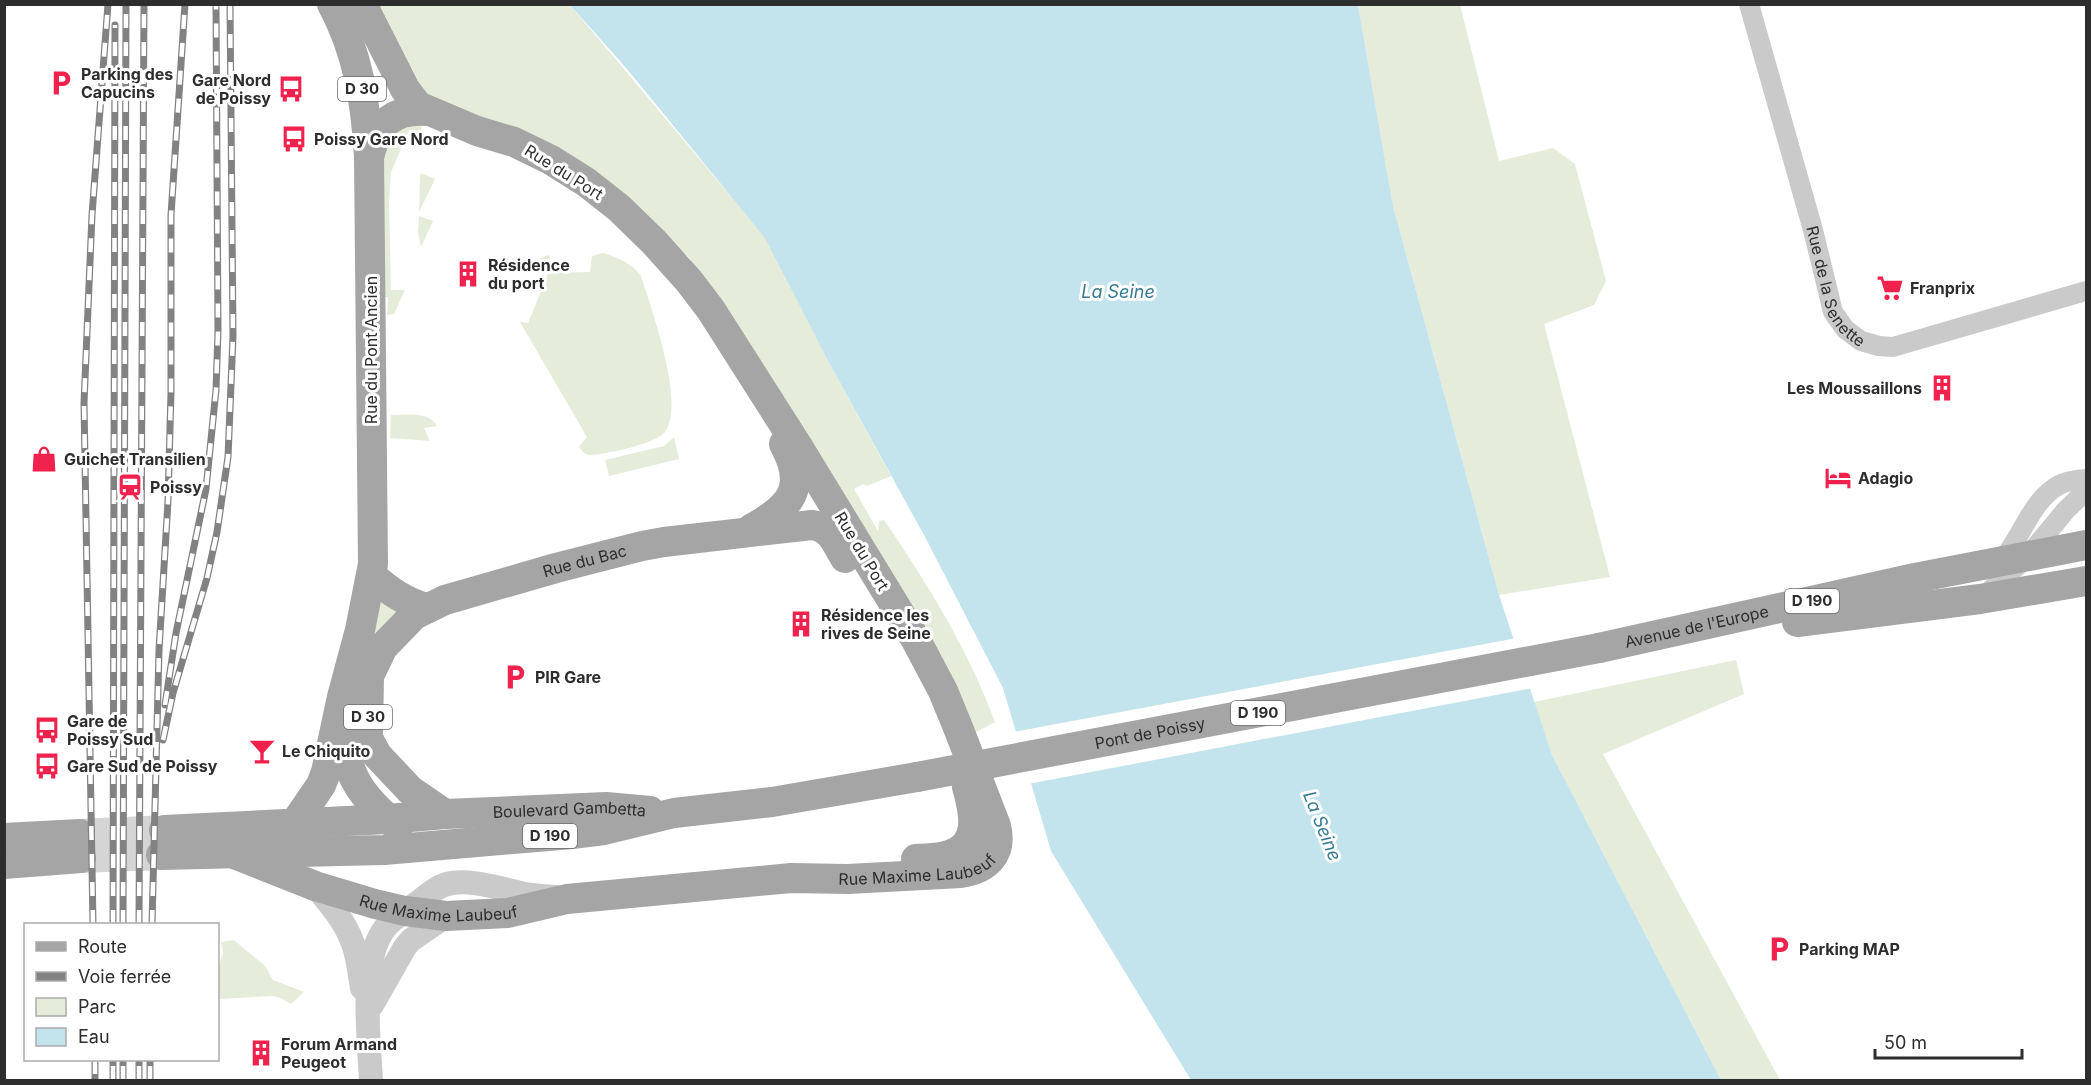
<svg xmlns="http://www.w3.org/2000/svg" width="2091" height="1085" font-family="Inter,sans-serif">
  <style>
    .green { fill: #e5ecd9 }
    .water { fill: #c3e3ed }
    .pier { fill: #fff }
    .lines { fill: none; stroke-linecap: round; stroke-linejoin: round }
    .primary-tunnel { stroke: #d5d5d5; stroke-width: 30; stroke-dasharray: 30 15; stroke-linecap: butt }
    .minor { stroke: #cacaca; stroke-width: 20 }
    .tertiary { stroke: #cacaca; stroke-width: 24 }
    .primary { stroke: #a5a5a5; stroke-width: 30 }
    .rail-casing { stroke: #828282; stroke-width: 7 }
    .rail { stroke: #fff; stroke-width: 4.5; stroke-dasharray: 14; stroke-linecap: butt }
    .primary-bridge { stroke: #a5a5a5; stroke-width: 30 }
    .labels { text-anchor: middle; stroke-width: 6; stroke-linejoin: round; paint-order: stroke }
    .shield { fill: #fff; stroke: #6c6c6c; stroke-width: 1.5 }
    .shield-label { font-size: 15px; font-weight: bold; fill: #2d2d2d }
    .poi-label { font-size: 16px; font-weight: bold; fill: #2d2d2d; stroke: #fff; text-anchor: start }
    .street-label { font-size: 16px; fill: #2d2d2d; stroke: #fff }
    .water-label { font-size: 18px; font-style: italic; fill: #367c93; stroke: #fff }
  </style>
  <rect width="100%" height="100%" fill="#fff"/>
  <g class="green">
    <path d="M370 4 570 5 765 237 827 359 891 476 867 486 863 484 854 489 878 531 879 521 884 520C927 583 968 649 995 722L971 735 689 257 670 241 419 92Z"/>
    <path d="M1358 5H1460L1499 161 1553 148 1575 164 1606 281 1594 305 1544 324 1610 577 1499 595 1393 206Z"/>
    <path d="M422 124 420 135 409 130 391 172 389 201 391 290H405L394 314 387 315 388 297H379L383 151 393 128Z"/>
    <path d="M421 173 435 179 419 212 420 176Z"/>
    <path d="M419 216 433 221 421 247 418 232Z"/>
    <path d="M603 253C618 258 632 263 641 276 651 308 687 406 664 433 654 444 604 455 589 455L584 453 579 447 587 437 520 322 528 323 547 277V274L535 266 541 258 548 255 550 257 548 273 590 272 592 256Z"/>
    <path d="M391 415C407 415 429 411 437 426L424 428 430 441 390 438Z"/>
    <path d="M674 437 679 459 609 476 605 460 664 446Z"/>
    <path d="M378 599 399 609 371 645Z"/>
    <path d="M1736 660 1744 694 1603 754 1780 1080H1721L1552 755 1534 702Z"/>
    <path d="M234 940 265 966 273 980 304 992 291 1004 281 998 273 996 218 999V970L223 952 221 942Z"/>
  </g>
  <path class="water" d="M570 5H1358L1393 206 1499 595 1552 755 1721 1080H1191L1051 851 1003 688 924 535 827 359 765 238 627 69Z"/>
  <path class="pier" d="M1517 638 1533 688 1028 784 1013 732Z"/>
  <g class="lines">
    <g class="primary-tunnel">
      <path d="M80 834 164 830"/>
      <path d="M81 858 161 855"/>
    </g>
    <g class="minor">
      <path id="s1" d="M1749 4 1813 230 1833 312 1845 329 1861 341 1879 346 1893 347 2086 291"/>
      <path d="M2000 562C2022 539 2030 501 2059 485 2068 480 2077 480 2086 479"/>
      <path d="M1982 598 2027 557 2066 510 2086 491"/>
    </g>
    <g class="tertiary">
      <path d="M315 886C329 903 344 920 352 941 358 955 359 972 362 988"/>
      <path d="M372 1005 405 947 411 940 446 916"/>
      <path d="M371 1080C369 1039 359 962 385 928 393 918 406 910 417 903 425 897 435 888 444 885 467 877 502 889 525 894 535 896 546 896 556 897"/>
    </g>
    <g class="primary">
      <path d="M369 157C377 124 393 108 428 111"/>
      <path d="M751 529C791 507 808 488 784 444"/>
      <path d="M372 576C389 591 404 601 426 608"/>
      <path d="M1797 622 1980 599 2086 581"/>
      <path id="s2" d="M1599 648 1915 578 2086 545"/>
      <path d="M343 727C344 774 362 798 398 827"/>
      <path id="s3" d="M445 814 410 790 377 755 368 738 369 676 383 647 414 615 445 600 556 568 642 546 664 542 812 525C831 527 836 543 845 558"/>
      <path d="M295 823 321 785 326 772 342 697 360 630 373 564 369 157C366 104 358 52 332 4"/>
      <path id="s4" d="M164 830 388 819 445 814 606 807 650 811"/>
      <path d="M4 838 80 834"/>
      <path id="s5" d="M232 853 315 886 375 904 405 911 446 916 508 913 567 899 791 878 848 879 961 873C987 869 1003 854 996 826L959 730 943 691 916 640 797 445 711 310 689 281 654 242 619 208 586 182 551 160 514 142 477 131 418 106 405 89 362 4"/>
      <path d="M161 855 384 850 572 834 604 830 674 813 772 802 917 777"/>
      <path d="M916 859C927 858 939 859 949 855 982 844 974 812 967 787"/>
      <path d="M4 864 81 858"/>
    </g>
    <g class="rail-casing">
      <g id="rail">
        <path d="M165 705 176 633 206 489 216 390 218 331 216 4"/>
        <path d="M163 740 173 693 207 578 217 532 228 457 233 336 230 4"/>
        <path d="M93 924 84 403 92 215 108 4"/>
        <path d="M113 924 115 25"/>
        <path d="M123 924 126 4"/>
        <path d="M139 924 144 4"/>
        <path d="M152 924 159 650 168 501 171 392V215L185 4"/>
        <path d="M95 1060V1080"/>
        <path d="M113 1080V1060"/>
        <path d="M123 1080V1060"/>
        <path d="M139 1080V1060"/>
        <path d="M150 1080V1060"/>
      </g>
    </g>
    <use href="#rail" class="rail"/>
    <path class="primary-bridge" id="s6" d="M917 777 1599 648"/>
  </g>
  <defs>
    <g id="parking-bare" transform="scale(2.07)"><path d="M-3.5-5.5H1a3.5 3.5 0 0 1 0 7H-1V5.5H-3.5ZM-1-3.4V-.6H.8a1.4 1.4 0 0 0 0-2.8Z" fill="#f1214d" stroke="#fff" stroke-width="2.5" paint-order="stroke"/></g>
    <g id="bus-bare" transform="scale(2.07)"><path d="M-5-6H5V4H4V6H2V4H-2V6H-4V4H-5ZM-3.5-4V0h7V-4ZM-3.5 1.2v1.5H-2V1.2ZM2 1.2v1.5H3.5V1.2Z" fill="#f1214d" stroke="#fff" stroke-width="2.5" paint-order="stroke"/></g>
    <g id="building-bare" transform="scale(2.07)"><path d="M-4-6H4V6H1V3H-1V6H-4ZM-2.5-4.3h1.7v1.8h-1.7ZM.8-4.3h1.7v1.8H.8ZM-2.5-1h1.7V.8h-1.7ZM.8-1h1.7V.8H.8Z" fill="#f1214d" stroke="#fff" stroke-width="2.5" paint-order="stroke"/></g>
    <g id="supermarket-bare" transform="scale(2.07)"><path d="M-6-5.5h2.5l.6 2H6L4.5 2H-2.5L-4.4-4H-6ZM-1.5 3.2a1.3 1.3 0 1 0 .1 0ZM3 3.2a1.3 1.3 0 1 0 .1 0Z" fill="#f1214d" stroke="#fff" stroke-width="2.5" paint-order="stroke"/></g>
    <g id="shop-bare" transform="scale(2.07)"><path d="M-5-2.5h2.3a2.7 3.5 0 0 1 5.4 0H5L5.5 6h-11ZM-1.5-2.5h3a1.5 2.3 0 0 0-3 0Z" fill="#f1214d" stroke="#fff" stroke-width="2.5" paint-order="stroke"/></g>
    <g id="hotel-bare" transform="scale(2.07)"><path d="M-6-4.5h1.5V1H6V5H4.5V3h-9V5H-6ZM-4 0a1.8 1.8 0 1 1 3.6 0ZM.5 0V-2.5h3Q6-2.5 6 0Z" fill="#f1214d" stroke="#fff" stroke-width="2.5" paint-order="stroke"/></g>
    <g id="station-bare" transform="scale(2.07)"><path d="M-3-6H3Q5-6 5-4V2Q5 4 3 4L4.5 6H3L1.5 4h-3L-3 6H-4.5L-3 4Q-5 4-5 2V-4Q-5-6-3-6ZM-3.5-4v3h7v-3ZM-3.5 1v1.5H-2V1ZM2 1v1.5H3.5V1Z" fill="#f1214d" stroke="#fff" stroke-width="2.5" paint-order="stroke"/></g>
    <g id="bar-bare" transform="scale(2.07)"><path d="M-6-5H6L.8 .8V4.5H3.5V6h-7V4.5H-.8V.8Z" fill="#f1214d" stroke="#fff" stroke-width="2.5" paint-order="stroke"/></g>
  </defs>
  <g fill-rule="evenodd">
    <use href="#parking-bare" x="61" y="83"/>
    <use href="#bus-bare" x="291" y="89"/>
    <use href="#bus-bare" x="294" y="139"/>
    <use href="#building-bare" x="468" y="274"/>
    <use href="#supermarket-bare" x="1890" y="288"/>
    <use href="#building-bare" x="1942" y="388"/>
    <use href="#shop-bare" x="44" y="459"/>
    <use href="#hotel-bare" x="1838" y="478"/>
    <use href="#station-bare" x="130" y="487"/>
    <use href="#building-bare" x="801" y="624"/>
    <use href="#parking-bare" x="515" y="677"/>
    <use href="#bus-bare" x="47" y="730"/>
    <use href="#bar-bare" x="262" y="751"/>
    <use href="#bus-bare" x="47" y="766"/>
    <use href="#parking-bare" x="1779" y="949"/>
    <use href="#building-bare" x="261" y="1053"/>
  </g>
  <g class="labels">
    <g class="shield">
      <rect x="338" y="77" width="48" height="24" rx="4.5"/>
      <rect x="1785" y="589" width="54" height="24" rx="4.5"/>
      <rect x="1231" y="701" width="54" height="24" rx="4.5"/>
      <rect x="344" y="705" width="48" height="24" rx="4.5"/>
      <rect x="523" y="824" width="54" height="24" rx="4.5"/>
    </g>
    <g class="shield-label">
      <text x="362" y="94">D 30</text>
      <text x="1812" y="606">D 190</text>
      <text x="1258" y="718">D 190</text>
      <text x="368" y="722">D 30</text>
      <text x="550" y="841">D 190</text>
    </g>
    <g class="poi-label">
      <text x="81" y="80">Parking des<tspan x="81" dy="18">Capucins</tspan></text>
      <text x="271" y="86" text-anchor="end">Gare Nord<tspan x="271" dy="18">de Poissy</tspan></text>
      <text x="314" y="145">Poissy Gare Nord</text>
      <text x="488" y="271">Résidence<tspan x="488" dy="18">du port</tspan></text>
      <text x="1910" y="294">Franprix</text>
      <text x="1922" y="394" text-anchor="end">Les Moussaillons</text>
      <text x="64" y="465">Guichet Transilien</text>
      <text x="1858" y="484">Adagio</text>
      <text x="150" y="493">Poissy</text>
      <text x="821" y="621">Résidence les<tspan x="821" dy="18">rives de Seine</tspan></text>
      <text x="535" y="683">PIR Gare</text>
      <text x="67" y="727">Gare de<tspan x="67" dy="18">Poissy Sud</tspan></text>
      <text x="282" y="757">Le Chiquito</text>
      <text x="67" y="772">Gare Sud de Poissy</text>
      <text x="1799" y="955">Parking MAP</text>
      <text x="281" y="1050">Forum Armand<tspan x="281" dy="18">Peugeot</tspan></text>
    </g>
    <g class="street-label">
      <text transform="translate(564 172) rotate(32)" y="6">Rue du Port</text>
      <text dy="6" stroke="none"><textPath href="#s1" startOffset="297">Rue de la Senette</textPath></text>
      <text transform="translate(371 350) rotate(-90)" y="6">Rue du Pont Ancien</text>
      <text transform="translate(862 551) rotate(59)" y="6">Rue du Port</text>
      <text dy="6" stroke="none"><textPath href="#s3" startOffset="428">Rue du Bac</textPath></text>
      <text dy="6" stroke="none"><textPath href="#s2" startOffset="100">Avenue de l'Europe</textPath></text>
      <text dy="6" stroke="none"><textPath href="#s6" startOffset="237">Pont de Poissy</textPath></text>
      <text dy="6" stroke="none"><textPath href="#s4" startOffset="406">Boulevard Gambetta</textPath></text>
      <text dy="6" stroke="none"><textPath href="#s5" startOffset="699">Rue Maxime Laubeuf</textPath></text>
      <text dy="6" stroke="none"><textPath href="#s5" startOffset="216">Rue Maxime Laubeuf</textPath></text>
    </g>
    <g class="water-label">
      <text x="1118" y="298">La Seine</text>
      <text transform="translate(1322 826) rotate(68)" y="6">La Seine</text>
    </g>
  </g>
  <rect width="2091" height="1085" fill="none" stroke="#2d2d2d" stroke-width="12"/>
  <rect x="24" y="923" width="195" height="138" fill="#ffffff" stroke="#ababab" stroke-width="1.5"/>
  <rect x="36" y="942" width="30" height="9" fill="#a5a5a5" stroke="#ababab" stroke-width="1.5"/>
  <text x="78" y="953" font-size="18" fill="#2d2d2d">Route</text>
  <rect x="36" y="972" width="30" height="9" fill="#828282" stroke="#ababab" stroke-width="1.5"/>
  <text x="78" y="983" font-size="18" fill="#2d2d2d">Voie ferrée</text>
  <rect x="36" y="998" width="30" height="18" fill="#e5ecd9" stroke="#ababab" stroke-width="1.5"/>
  <text x="78" y="1013" font-size="18" fill="#2d2d2d">Parc</text>
  <rect x="36" y="1028" width="30" height="18" fill="#c3e3ed" stroke="#ababab" stroke-width="1.5"/>
  <text x="78" y="1043" font-size="18" fill="#2d2d2d">Eau</text>
  <path d="M1875 1049v9h147v-9" fill="none" stroke="#2d2d2d" stroke-width="3"/>
  <text x="1884" y="1049" font-size="18" fill="#2d2d2d" stroke="#ffffff" stroke-width="4.5" paint-order="stroke">50 m</text>
</svg>
